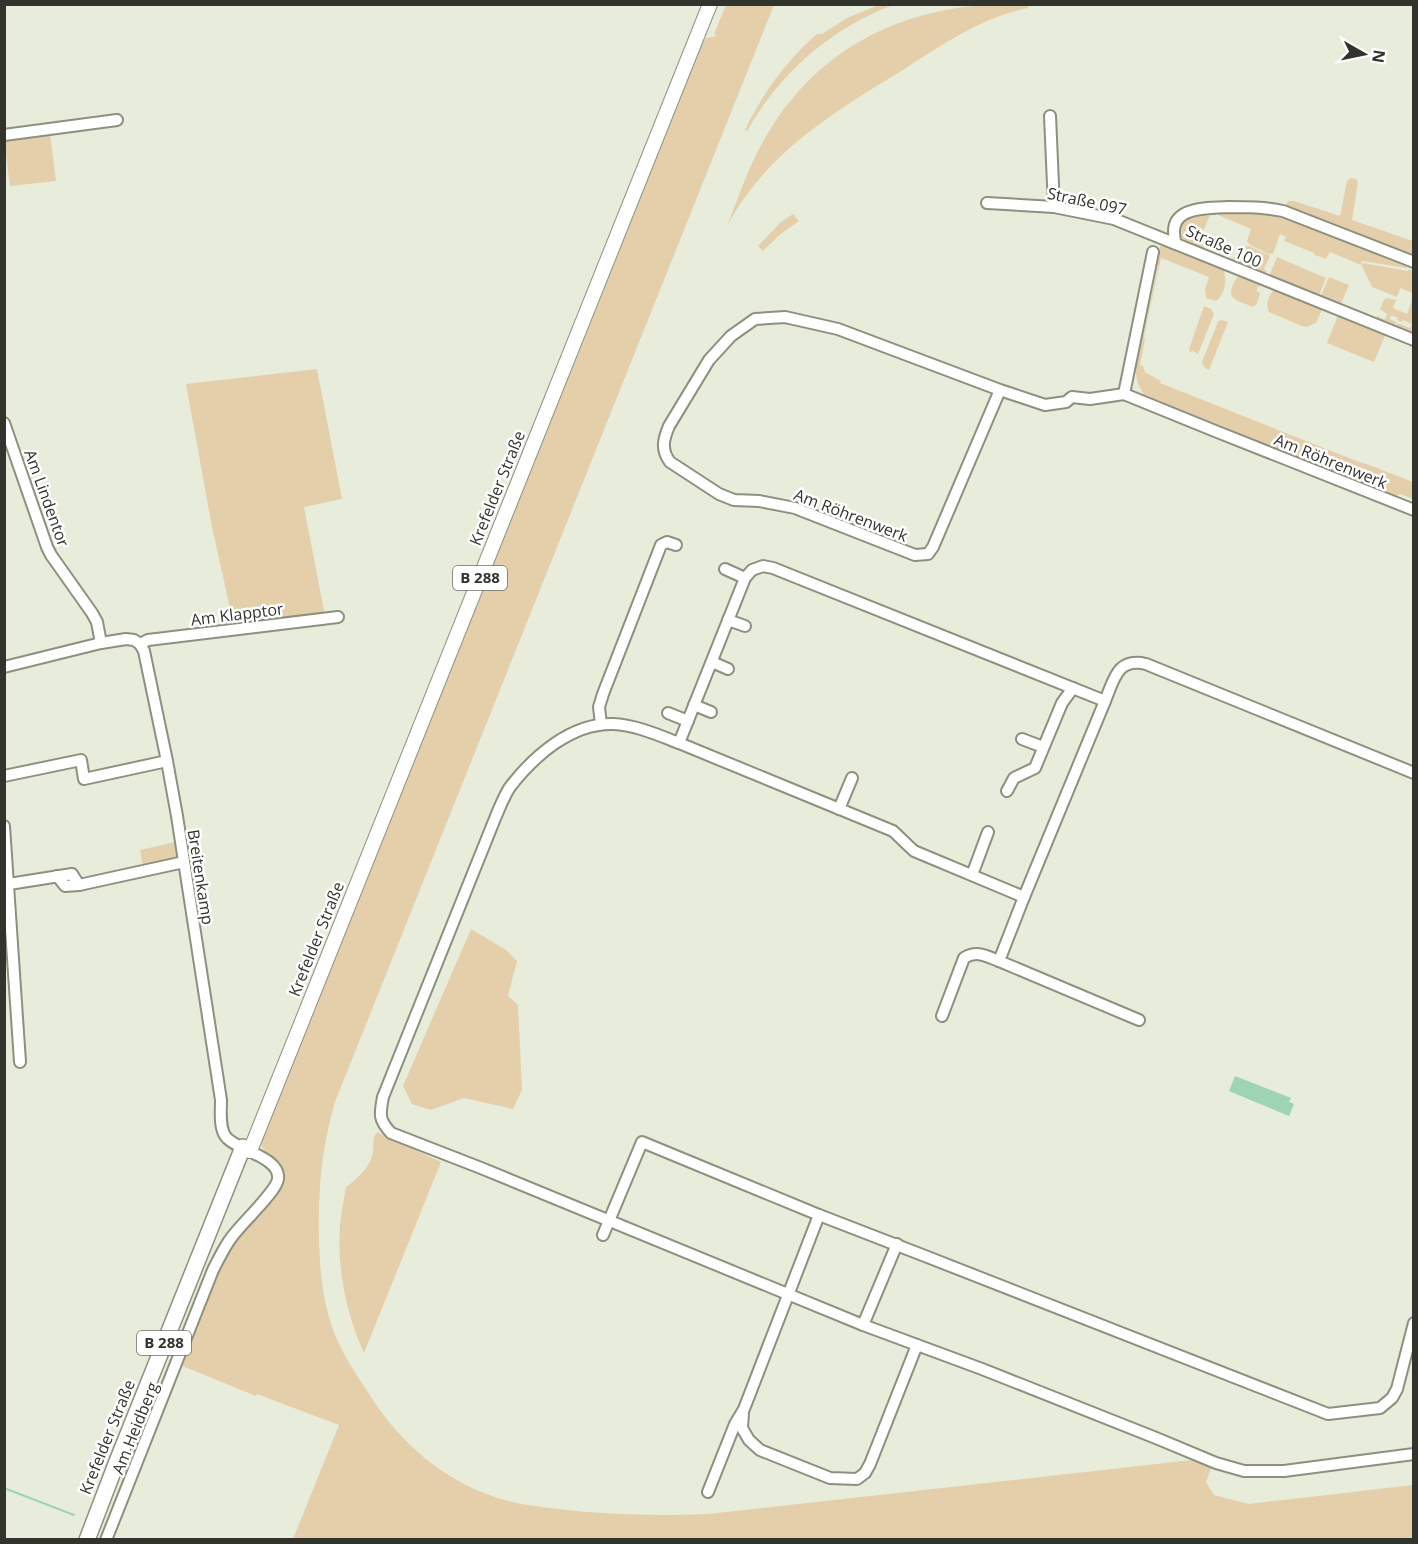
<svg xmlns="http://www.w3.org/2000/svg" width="1418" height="1544" font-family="'Open Sans',sans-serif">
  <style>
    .green { fill: #e5cfaa }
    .water { fill: #9cd4b4 }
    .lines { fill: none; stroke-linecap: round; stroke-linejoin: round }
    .stream { stroke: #9cd4b4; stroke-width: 2 }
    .minor-casing { stroke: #8c917f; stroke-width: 14 }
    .major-casing { stroke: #8c917f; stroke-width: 16 }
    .highway-casing { stroke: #8c917f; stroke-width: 18 }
    .minor { stroke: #fff; stroke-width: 10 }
    .major { stroke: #fff; stroke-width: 14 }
    .highway { stroke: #fff; stroke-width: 15 }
    .labels { text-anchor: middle; stroke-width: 5; stroke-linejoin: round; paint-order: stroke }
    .shield { fill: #fff; stroke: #6f706b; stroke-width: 1.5 }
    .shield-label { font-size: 15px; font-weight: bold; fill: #31332c }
    .street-label { font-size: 16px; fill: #31332c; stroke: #fff }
  </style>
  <rect width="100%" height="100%" fill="#e7edda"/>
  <g class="green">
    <path d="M726 5H774L335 1102C321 1150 318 1191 319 1241 320 1273 323 1304 335 1335 344 1357 358 1377 371 1397 399 1441 442 1479 492 1496 513 1504 536 1506 558 1509 608 1515 657 1516 708 1514L1192 1460 1211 1468 1206 1482 1214 1495 1249 1504 1413 1485V1539H293L339 1425 257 1394 256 1396 180 1365 217 1271 234 1239 280 1190C292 1155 262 1163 260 1139L585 337 700 47 706 38 717 36 714 34Z"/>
    <path d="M879 5H893C830 29 780 73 747 131L745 130C762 94 786 61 817 34H822L847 18Z"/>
    <path d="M983 5H1028V8C983 17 945 43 906 68 835 112 768 150 727 226 740 194 751 159 770 130 818 52 893 12 983 5Z"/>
    <path d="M50 133 56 181 10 186 4 140Z"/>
    <path d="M1351 178 1356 179 1358 182 1352 220 1413 241V255H1411L1410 256 1286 206 1288 201H1294L1340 216 1347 181Z"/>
    <path d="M1202 212H1216V215H1210L1198 243 1204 246 1203 250 1185 243 1182 237 1181 225 1191 218Z"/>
    <path d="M1252 213 1272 214 1283 217 1407 267 1406 268 1362 261 1361 265 1330 252 1326 259 1315 255 1314 253 1284 241 1286 237 1280 234 1273 254 1271 253 1270 255 1250 245 1247 241 1251 229 1218 215V214Z"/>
    <path d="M793 214 799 221 778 236 763 251 758 246 781 222Z"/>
    <path d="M1161 242 1223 267C1227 279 1226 294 1216 301L1206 298 1205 289 1209 277 1161 258 1144 336 1145 339 1140 365 1143 366 1145 372 1161 381 1160 383 1359 462 1367 464 1413 482V499L1400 494 1395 496 1144 395 1137 382 1135 364H1137L1158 266 1156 265Z"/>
    <path d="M1249 246 1270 256 1264 269 1267 271 1265 275 1232 262 1233 257 1239 260 1244 247Z"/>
    <path d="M1277 257 1326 278 1318 298 1269 276Z"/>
    <path d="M1363 263 1408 271 1409 269 1413 271V293L1400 288 1397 297 1372 287 1362 266Z"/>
    <path d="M1241 275C1247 278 1257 279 1260 287H1257V292H1260L1257 304 1253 307C1243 302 1227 301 1232 287 1235 281 1235 278 1241 275Z"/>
    <path d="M1329 277 1349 285 1340 306 1320 298Z"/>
    <path d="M1276 289 1323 307 1316 323 1307 327 1302 326 1269 312C1265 305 1269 293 1276 289Z"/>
    <path d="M1413 297V336L1395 328 1397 323 1410 328 1412 324 1403 320 1402 322 1397 320 1398 318 1391 315 1390 319 1396 322 1394 328 1376 320 1377 316 1384 319 1386 318 1387 314 1380 309 1384 300 1387 298 1396 300 1393 308 1407 314Z"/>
    <path d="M1204 306 1211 309 1214 314 1198 354 1193 351 1190 352 1189 349Z"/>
    <path d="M1339 313 1386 333 1374 362 1327 343Z"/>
    <path d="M1221 320 1228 322 1209 370 1204 367 1202 362 1218 322Z"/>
    <path d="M317 369 342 499 304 507 325 616 234 626 212 527 186 384Z"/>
    <path d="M175 842 177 855 175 859 143 866 140 850Z"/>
    <path d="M471 929 506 950 517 961 508 996 518 1005 522 1090 513 1109 464 1098 431 1110 412 1104 403 1086Z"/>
    <path d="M377 1132 441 1162 364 1353C346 1313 337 1269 340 1225 341 1212 344 1200 346 1187 356 1180 369 1168 372 1156 375 1147 371 1139 377 1132Z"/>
  </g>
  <path class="water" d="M1235 1076 1291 1098 1289 1102 1294 1104 1289 1116 1229 1091Z"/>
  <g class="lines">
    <path class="stream" d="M4 1488 74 1515"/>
    <g class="minor-casing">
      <g id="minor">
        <path d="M1050 116 1054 207"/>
        <path d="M4 135 117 120"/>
        <path d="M987 203 1054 207 1114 219 1176 244"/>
        <path d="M1414 262 1283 211C1263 207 1249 207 1228 207 1202 208 1165 207 1176 244L1414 340"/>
        <path d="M1000 390 933 547 928 554 915 555 795 508 759 501 734 500 719 494 670 462C661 450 663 440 669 426L709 360 731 336 755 319 785 317 838 329 1000 390 1045 405 1066 402 1072 397 1090 399 1124 394 1215 431 1414 510"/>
        <path d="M1124 394 1153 252"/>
        <path d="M4 423 47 547 51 555 92 613 97 622 101 643"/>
        <path d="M763 566 773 568 1105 701 1024 897 914 851 893 831 679 743 745 578 752 570Z"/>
        <path d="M725 569 745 578"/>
        <path d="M728 620 745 626"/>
        <path d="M140 644 148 640 338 617"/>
        <path d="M712 662 728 669"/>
        <path d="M4 667 101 643 126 639 134 640 140 644 144 651 167 761 177 816 221 1100C221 1111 219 1128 226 1137 236 1150 281 1157 278 1179 276 1193 238 1226 229 1241 223 1250 218 1260 213 1270L106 1540"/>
        <path d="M1105 701C1114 680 1117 657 1146 664L1414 773"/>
        <path d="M694 705 711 712"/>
        <path d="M668 713 688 721"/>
        <path d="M601 724 599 707 603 694 661 545 667 542 676 545"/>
        <path d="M1022 739 1043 747"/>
        <path d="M679 743C658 735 636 725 613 724 571 723 534 756 510 787 504 796 500 807 496 816L383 1097C380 1114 378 1119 391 1133L481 1168 863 1325 982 1369 1156 1438 1216 1463 1244 1471H1284L1414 1454"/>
        <path d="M4 776 81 760 84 779 167 761"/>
        <path d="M1007 791 1014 778 1035 768 1062 703 1073 688"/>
        <path d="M839 809 852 778"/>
        <path d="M4 826 20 1062"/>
        <path d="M972 875 988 832"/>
        <path d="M57 876 65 886 79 885 184 862"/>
        <path d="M4 883 9 884 72 874 79 885"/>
        <path d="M1024 897 999 961 1139 1020"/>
        <path d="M942 1016 964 958C977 950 986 956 999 961"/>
        <path d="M603 1235 642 1142 819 1215 925 1256 1328 1414 1380 1408 1392 1398 1397 1389 1414 1323"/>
        <path d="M863 1325 897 1244"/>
        <path d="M743 1413 742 1428 749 1440 760 1450 830 1478 857 1479 865 1473 870 1464 917 1345"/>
        <path d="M708 1492 735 1424 744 1409 819 1215"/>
      </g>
    </g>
    <g class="major-casing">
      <path id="major" d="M250 1151 710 4"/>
    </g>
    <g class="highway-casing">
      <path id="highway" d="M87 1540 116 1464 243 1147"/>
    </g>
    <use href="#minor" class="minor"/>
    <use href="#major" class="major"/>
    <use href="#highway" class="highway"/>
  </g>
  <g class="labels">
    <g class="shield">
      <rect x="453" y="566" width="54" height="24" rx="4.5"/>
      <rect x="137" y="1331" width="54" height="24" rx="4.5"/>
    </g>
    <g class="shield-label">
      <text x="480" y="583">B 288</text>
      <text x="164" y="1348">B 288</text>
    </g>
    <g class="street-label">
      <text transform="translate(1087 201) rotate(12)" y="6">Straße 097</text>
      <text transform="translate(1224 246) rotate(24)" y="6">Straße 100</text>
      <text transform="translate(1331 461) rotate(22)" y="6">Am Röhrenwerk</text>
      <text transform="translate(497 488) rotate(-68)" y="6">Krefelder Straße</text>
      <text transform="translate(47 498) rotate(70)" y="6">Am Lindentor</text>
      <text transform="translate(851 515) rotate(21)" y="6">Am Röhrenwerk</text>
      <text transform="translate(237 614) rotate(-7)" y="6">Am Klapptor</text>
      <text transform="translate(201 877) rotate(81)" y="6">Breitenkamp</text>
      <text transform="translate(316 939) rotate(-68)" y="6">Krefelder Straße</text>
      <text transform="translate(135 1428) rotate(-68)" y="6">Am Heidberg</text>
      <text transform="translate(107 1437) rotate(-68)" y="6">Krefelder Straße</text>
    </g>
  </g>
  <rect width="1418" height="1544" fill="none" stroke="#31332c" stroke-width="12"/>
  <g transform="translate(1364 54) rotate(99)" stroke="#ffffff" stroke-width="4.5" paint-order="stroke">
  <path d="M0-4.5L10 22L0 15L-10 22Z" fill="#31332c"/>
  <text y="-9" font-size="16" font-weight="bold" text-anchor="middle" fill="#31332c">N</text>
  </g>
</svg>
